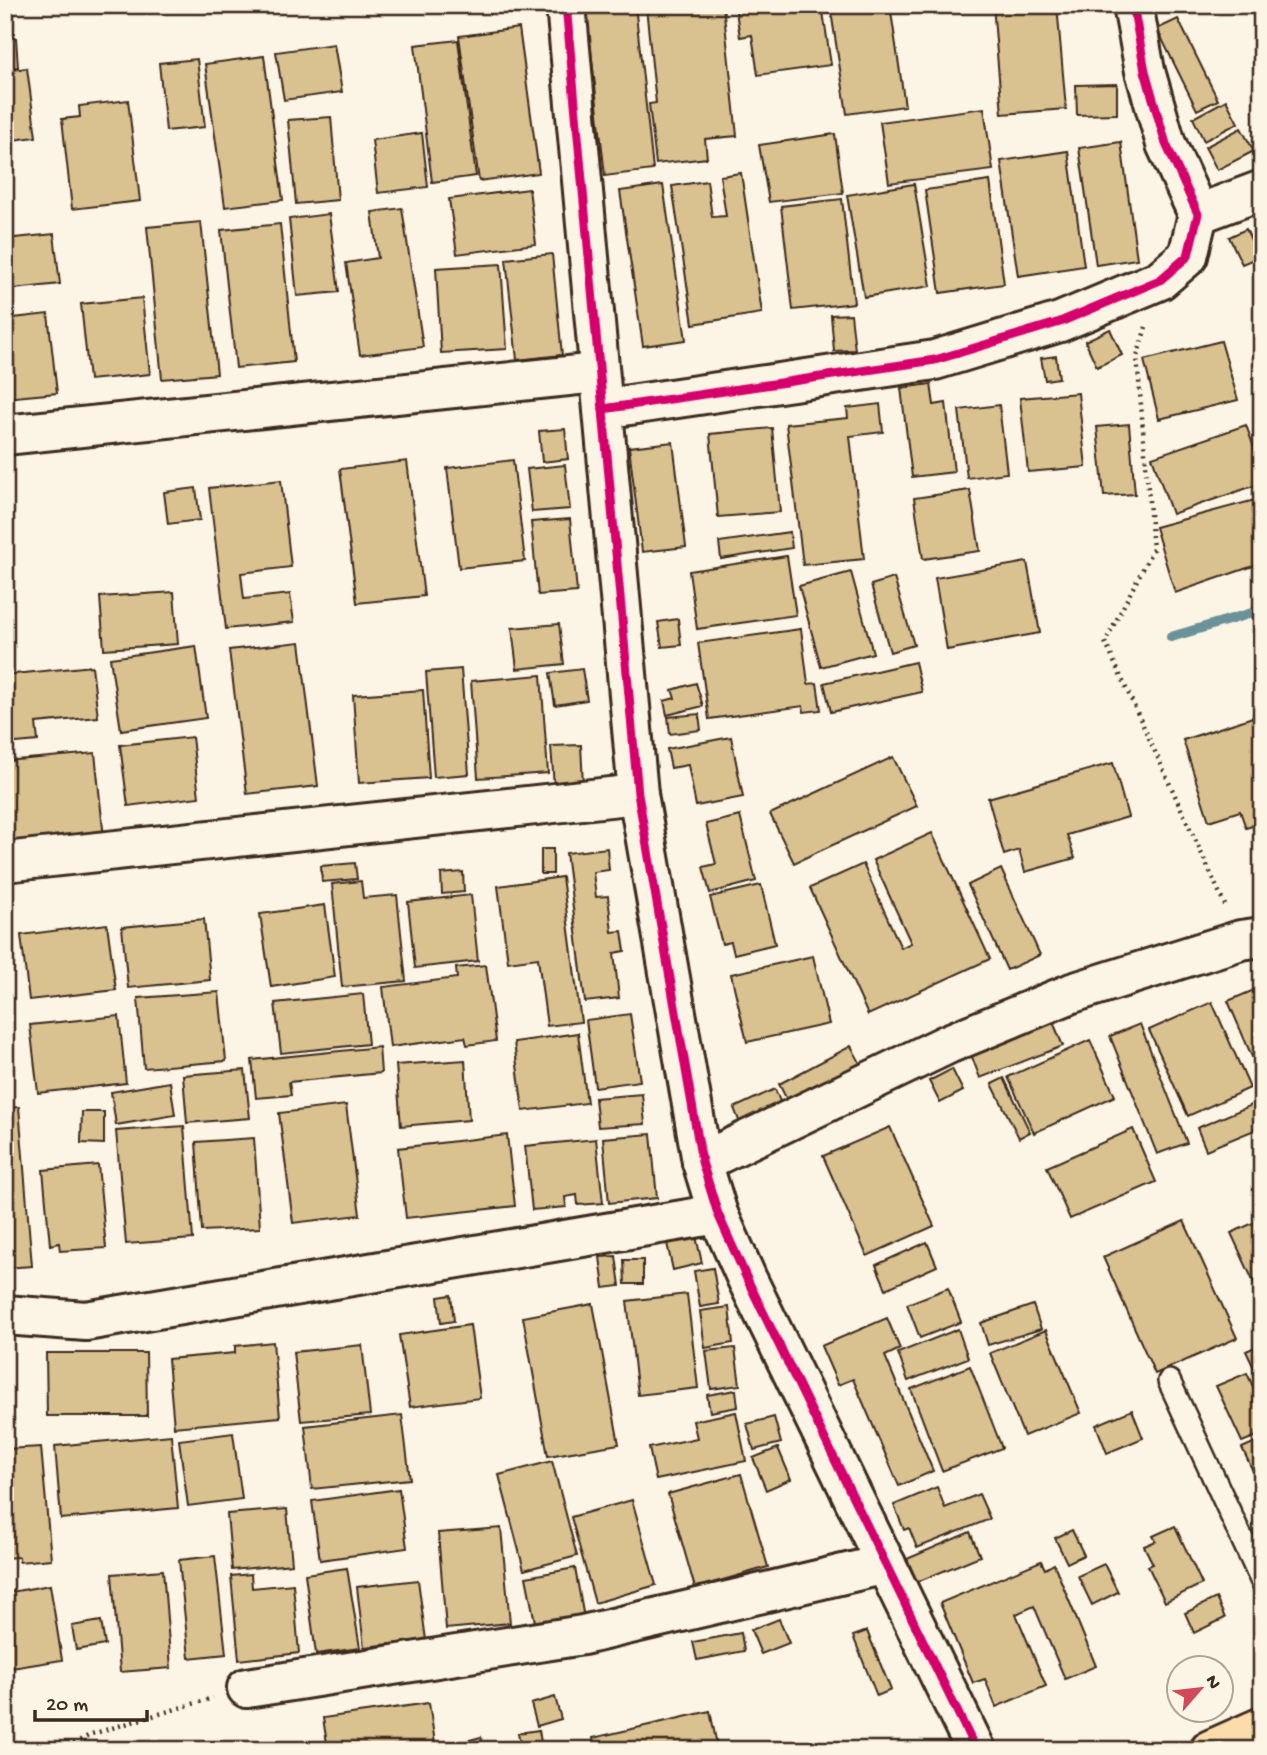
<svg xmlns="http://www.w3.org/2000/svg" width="1267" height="1755" font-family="'Gochi Hand',sans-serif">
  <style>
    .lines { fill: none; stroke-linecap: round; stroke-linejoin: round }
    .stream { stroke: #6a9298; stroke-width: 10 }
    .building { fill: #d9c190; stroke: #3b2a1e; stroke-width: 2 }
    .lane-casing { stroke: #3b2a1e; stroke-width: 26 }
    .street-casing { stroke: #3b2a1e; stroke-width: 44 }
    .highway-casing { stroke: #3b2a1e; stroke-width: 44 }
    .path { stroke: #3b2a1e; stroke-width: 4.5; stroke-dasharray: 2 5; stroke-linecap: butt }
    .lane { stroke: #fcf5e5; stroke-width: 21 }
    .street { stroke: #fcf5e5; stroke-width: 38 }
    .highway { stroke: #fddcac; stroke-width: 38 }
    .cycleway-casing { stroke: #fcf5e5; stroke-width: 13 }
    .cycleway { stroke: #d6006c; stroke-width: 9 }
  </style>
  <rect width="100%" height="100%" fill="#fcf5e5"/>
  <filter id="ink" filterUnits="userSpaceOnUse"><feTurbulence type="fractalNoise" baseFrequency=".0143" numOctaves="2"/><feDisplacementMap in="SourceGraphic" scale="14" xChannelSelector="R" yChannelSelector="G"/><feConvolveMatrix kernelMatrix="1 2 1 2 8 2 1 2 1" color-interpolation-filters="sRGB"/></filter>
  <g filter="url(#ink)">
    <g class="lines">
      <path class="stream" d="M1171 637 1262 610"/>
    </g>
    <g class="building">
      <path d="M586 5H635L653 170 605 176Z"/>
      <path d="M666 5H723L737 136 705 139 707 158 656 164 649 104 656 103 646 7Z"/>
      <path d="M735 5H822L831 65 758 75 752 35 740 37Z"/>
      <path d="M830 5H890L905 106 847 114Z"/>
      <path d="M993 5H1057L1066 109 1002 114Z"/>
      <path d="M1148 5H1169L1170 10 1151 15Z"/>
      <path d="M1178 19 1218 100 1197 110 1157 29Z"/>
      <path d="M519 28 539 173 479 181 459 36Z"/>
      <path d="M16 38 18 67 5 68V39Z"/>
      <path d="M458 40 476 176 432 182 415 45Z"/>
      <path d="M334 44 342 92 284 100 276 52Z"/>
      <path d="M264 56 283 200 225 207 205 64Z"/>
      <path d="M197 59 205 127 166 131 159 63Z"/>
      <path d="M27 68 36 137 5 141V71Z"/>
      <path d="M1117 84V114L1077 115 1076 85Z"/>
      <path d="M128 100 140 201 72 209 62 119 80 117 79 106Z"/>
      <path d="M1226 100 1238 123 1204 141 1193 118Z"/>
      <path d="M984 108 993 170 889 183 880 122Z"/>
      <path d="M331 117 338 200 296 204 288 120Z"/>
      <path d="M1241 128 1254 151 1217 170 1205 147Z"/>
      <path d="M422 133 428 187 378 193 372 140Z"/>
      <path d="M835 134 843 193 769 202 759 145Z"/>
      <path d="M1121 142 1137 259 1096 265 1079 148Z"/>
      <path d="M1068 151 1084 266 1018 276 1001 161Z"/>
      <path d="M741 173 762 313 693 324 672 186 707 181 712 217 726 216 720 176Z"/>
      <path d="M990 181 1004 284 940 293 925 190Z"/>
      <path d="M914 184 931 286 864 297 847 195Z"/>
      <path d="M663 185 686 340 643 346 620 191Z"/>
      <path d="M529 189 536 244 457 254 449 199Z"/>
      <path d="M842 199 854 303 793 310 781 206Z"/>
      <path d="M402 208 423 347 360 355 346 263 378 258 372 212Z"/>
      <path d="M329 214 339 292 297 296 289 219Z"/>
      <path d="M201 222 217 374 162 379 147 227Z"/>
      <path d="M280 224 294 362 236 368 221 230Z"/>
      <path d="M1246 229 1259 257 1242 264 1229 237Z"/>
      <path d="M54 234 60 284 5 290V239Z"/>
      <path d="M552 254 562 355 517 360 506 259Z"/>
      <path d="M501 264 507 349 441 353 436 268Z"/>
      <path d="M142 298 150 374 89 380 81 304Z"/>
      <path d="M48 314 57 393 5 398V319Z"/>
      <path d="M851 314 855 350 834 351 831 315Z"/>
      <path d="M1110 329 1122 355 1097 367 1085 341Z"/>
      <path d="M1221 341 1238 400 1159 419 1144 360Z"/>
      <path d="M1056 356 1059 378 1045 380 1041 358Z"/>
      <path d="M931 384 934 405 946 403 954 472 912 477 901 388Z"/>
      <path d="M1078 393 1086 467 1028 472 1020 398Z"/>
      <path d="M880 404 883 432 850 436 864 559 803 565 786 424 848 418 847 408Z"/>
      <path d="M999 405 1007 473 967 478 959 410Z"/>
      <path d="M1129 424 1135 494 1104 496 1097 427Z"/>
      <path d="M1246 425 1262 470V483L1172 514 1152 457Z"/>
      <path d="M772 428 780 512 718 517 710 434Z"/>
      <path d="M565 429 568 459 542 462 539 431Z"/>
      <path d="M673 442 686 547 642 552 629 447Z"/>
      <path d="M513 460 525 561 459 568 447 468Z"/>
      <path d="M407 461 424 596 357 603 340 469Z"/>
      <path d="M565 465 570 509 532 512 527 469Z"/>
      <path d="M281 480 291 567 241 573 244 599 290 594 294 622 226 629 209 488Z"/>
      <path d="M196 488 200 520 168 524 164 492Z"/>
      <path d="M970 490 980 551 923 559 914 498Z"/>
      <path d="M1262 498V563L1175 593 1155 527Z"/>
      <path d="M570 519 577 592 538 595 531 522Z"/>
      <path d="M790 532 792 548 721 559 719 542Z"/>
      <path d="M787 556 796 615 697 629 689 571Z"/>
      <path d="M1027 562 1040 633 947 650 935 578Z"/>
      <path d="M851 572 873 653 821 667 799 586Z"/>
      <path d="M894 578 914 645 890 652 871 585Z"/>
      <path d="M174 592 178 644 104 649 100 597Z"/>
      <path d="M678 619 681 645 662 647 658 622Z"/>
      <path d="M559 624 564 664 517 669 512 628Z"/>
      <path d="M801 629 808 684 817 683 821 710 804 712 803 706 709 719 698 643Z"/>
      <path d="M300 642 318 786 247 794 229 650Z"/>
      <path d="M196 646 206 718 121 730 110 658Z"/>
      <path d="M915 662 922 692 831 712 824 683Z"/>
      <path d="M92 666 98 717 36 723 38 741 5 744V675Z"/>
      <path d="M461 669 469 774 434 777 426 672Z"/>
      <path d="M582 669 587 700 555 705 550 673Z"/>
      <path d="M541 675 548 773 478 778 471 681Z"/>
      <path d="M696 683 703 706 667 715 664 701 675 698 672 690Z"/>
      <path d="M423 690 429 778 359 783 353 695Z"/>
      <path d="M699 714 701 730 670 734 668 717Z"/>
      <path d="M1262 714V823L1246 828 1240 811 1209 821 1183 740Z"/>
      <path d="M192 737 199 797 128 806 120 745Z"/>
      <path d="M731 737 743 797 696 806 688 765 671 768 667 749Z"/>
      <path d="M581 745 583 784 554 786 551 746Z"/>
      <path d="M95 753 104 838 5 847V761Z"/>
      <path d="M893 757 917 806 794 863 770 814Z"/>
      <path d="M1113 763 1128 817 1067 835 1075 858 1025 872 1019 850 1004 855 988 798Z"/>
      <path d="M740 816 756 881 710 893 703 867 716 864 706 824Z"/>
      <path d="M932 833 990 959 868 1015 810 888 863 864 901 948 911 943 873 860Z"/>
      <path d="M607 848 609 870 593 872 596 897 608 896 612 932 622 931 625 951 614 953 619 998 585 1002 566 853Z"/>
      <rect x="541" y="849" width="12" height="25"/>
      <path d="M355 863 357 879 322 882 321 866Z"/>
      <path d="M1001 869 1040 955 1007 970 968 885Z"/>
      <path d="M463 872 464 892 442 894 441 874Z"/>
      <path d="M562 877 581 1022 547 1026 538 958 508 962 498 886Z"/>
      <path d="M361 881 363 898 397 895 406 981 342 987 332 884Z"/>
      <path d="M761 885 775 944 734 954 731 942 722 944 710 897Z"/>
      <path d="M471 895 478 961 415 968 408 902Z"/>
      <path d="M325 905 335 977 271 987 260 914Z"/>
      <path d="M204 919 210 980 128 988 122 927Z"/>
      <path d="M107 924 116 990 29 1000 21 935Z"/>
      <path d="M813 956 829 1024 747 1042 731 974Z"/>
      <path d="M486 965 496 1041 467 1045 465 1037 390 1047 383 987 457 978 456 968Z"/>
      <path d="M5 981 10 1041 5 1042Z"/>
      <path d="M1254 990 1262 1008V1080L1228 1001Z"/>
      <path d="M219 992 226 1061 144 1068 138 998Z"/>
      <path d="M363 994 368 1044 281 1053 275 1003Z"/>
      <path d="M1212 1002 1250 1088 1188 1116 1149 1030Z"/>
      <path d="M630 1014 640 1081 595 1087 586 1020Z"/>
      <path d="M119 1016 126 1083 38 1093 30 1025Z"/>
      <path d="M1051 1017 1063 1046 980 1078 969 1049Z"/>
      <path d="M1140 1024 1187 1143 1157 1154 1110 1036Z"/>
      <path d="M578 1033 587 1103 523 1111 514 1042Z"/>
      <path d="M1090 1040 1115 1096 1034 1133 1008 1077Z"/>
      <path d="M851 1046 863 1068 790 1106 779 1084Z"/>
      <path d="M379 1047 381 1073 289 1082 291 1095 256 1098 252 1060Z"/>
      <path d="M5 1051H8L11 1089 5 1090Z"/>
      <path d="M465 1060 469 1120 401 1126 396 1065Z"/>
      <path d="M952 1069 963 1091 940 1103 929 1081Z"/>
      <path d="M245 1070 250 1118 187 1123 183 1075Z"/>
      <path d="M1004 1078 1030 1132 1019 1138 992 1084Z"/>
      <path d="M170 1082 175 1115 116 1125 111 1092Z"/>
      <path d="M775 1089 781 1104 740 1123 734 1108Z"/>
      <path d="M642 1094 645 1124 598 1127 595 1098Z"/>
      <path d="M1254 1104 1262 1127 1206 1150 1197 1128Z"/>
      <path d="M346 1105 360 1215 293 1223 279 1113Z"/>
      <path d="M19 1107 32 1266 5 1268V1108Z"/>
      <path d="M82 1112H104V1144L81 1143Z"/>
      <path d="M184 1126 193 1239 126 1244 116 1131Z"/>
      <path d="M890 1127 934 1226 867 1256 823 1156Z"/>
      <path d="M1133 1129 1156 1182 1070 1219 1047 1167Z"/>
      <path d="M651 1134 657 1198 609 1203 603 1138Z"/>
      <path d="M507 1135 515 1206 406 1218 398 1148Z"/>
      <path d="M254 1138 260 1228 202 1231 196 1142Z"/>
      <path d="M596 1139 603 1203 578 1205 577 1195 565 1197 566 1207 532 1210 525 1146Z"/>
      <path d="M98 1165 106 1248 60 1251 59 1243 50 1245 43 1170Z"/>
      <path d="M1262 1219V1300L1231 1233Z"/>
      <path d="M1184 1221 1237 1338 1155 1374 1103 1257Z"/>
      <path d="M695 1232 702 1263 673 1270 666 1239Z"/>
      <path d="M927 1242 937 1266 886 1289 876 1265Z"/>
      <path d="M616 1256 620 1286 604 1288 600 1257Z"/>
      <path d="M624 1260H643V1284H625Z"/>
      <path d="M713 1268 719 1304 700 1307 694 1271Z"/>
      <path d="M948 1288 961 1322 920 1338 907 1304Z"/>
      <path d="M687 1294 698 1388 638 1395 627 1301Z"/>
      <path d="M451 1295 454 1321 441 1323 438 1297Z"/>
      <path d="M593 1304 619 1444 548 1456 523 1317Z"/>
      <path d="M1033 1305 1041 1329 988 1345 981 1323Z"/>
      <path d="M729 1307 733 1343 705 1348 700 1311Z"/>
      <path d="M887 1318 900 1349 885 1356 933 1471 899 1486 853 1379 838 1385 821 1346Z"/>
      <path d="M470 1325 480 1398 410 1407 399 1335Z"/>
      <path d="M958 1329 968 1358 908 1381 898 1353Z"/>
      <path d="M1046 1330 1081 1413 1024 1436 990 1353Z"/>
      <path d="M273 1342 280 1417 174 1427 168 1359 235 1353V1346Z"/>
      <path d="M1262 1344V1385L1246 1351Z"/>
      <path d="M362 1345 370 1415 301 1421 293 1352Z"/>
      <path d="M735 1348 740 1385 711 1389 706 1351Z"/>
      <path d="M46 1353H146L147 1416H47Z"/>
      <path d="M970 1366 1002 1448 942 1471 911 1389Z"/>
      <path d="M1247 1373 1262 1407V1434L1242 1442 1216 1386Z"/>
      <path d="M736 1390 738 1407 710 1412 707 1395Z"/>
      <path d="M1132 1410 1143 1438 1107 1453 1096 1425Z"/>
      <path d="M736 1412 746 1461 656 1480 649 1448 697 1438 693 1421Z"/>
      <path d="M402 1415 410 1479 312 1489 305 1426Z"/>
      <path d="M774 1417 781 1443 754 1450 747 1424Z"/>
      <path d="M233 1433 242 1499 188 1506 179 1440Z"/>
      <path d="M171 1435 178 1508 61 1519 55 1446Z"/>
      <path d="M1262 1439V1490L1242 1448Z"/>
      <path d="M41 1447 51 1559 19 1562V1557L5 1558V1449Z"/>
      <path d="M778 1448 791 1479 766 1490 753 1458Z"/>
      <path d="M552 1461 577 1556 524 1570 499 1475Z"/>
      <path d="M741 1474 768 1567 695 1588 668 1494Z"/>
      <path d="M937 1487 945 1508 979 1494 990 1519 917 1548 909 1528 904 1530 894 1505Z"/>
      <path d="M399 1489 407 1548 320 1560 312 1501Z"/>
      <path d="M632 1500 656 1585 595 1603 571 1517Z"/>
      <path d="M287 1509 292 1564 232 1570 227 1514Z"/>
      <path d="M1175 1526 1202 1584 1165 1602 1148 1566 1153 1564 1144 1546 1156 1541 1153 1536Z"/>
      <path d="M501 1528 510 1623 446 1629 438 1533Z"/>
      <path d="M1072 1530 1084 1555 1067 1563 1055 1538Z"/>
      <path d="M970 1532 980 1556 917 1582 907 1559Z"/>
      <path d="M215 1556 226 1654 189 1658 179 1560Z"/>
      <path d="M1041 1561 1045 1569 1054 1564 1096 1666 1065 1679 1034 1606 1016 1614 1046 1686 996 1707 985 1679 973 1683 940 1603Z"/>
      <path d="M1104 1564 1118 1592 1092 1605 1078 1576Z"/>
      <path d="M347 1568 360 1648 316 1654 305 1574Z"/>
      <path d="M575 1568 584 1618 536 1627 526 1577Z"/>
      <path d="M163 1570 171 1668 120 1672 112 1574Z"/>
      <path d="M251 1574 252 1588 293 1584 299 1653 239 1660 231 1576Z"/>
      <path d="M418 1580 426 1640 364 1647 357 1587Z"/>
      <path d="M50 1585 62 1660 5 1669V1593Z"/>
      <path d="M1216 1598 1225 1618 1194 1633 1185 1613Z"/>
      <path d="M779 1619 789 1643 761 1654 751 1630Z"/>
      <path d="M101 1621 105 1645 76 1650 72 1626Z"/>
      <path d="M867 1631 891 1690 877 1696 853 1636Z"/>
      <path d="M741 1633 744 1651 697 1660 693 1642Z"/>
      <path d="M555 1697 561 1719 537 1726 531 1704Z"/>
      <path d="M429 1703 435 1743 392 1750H328L323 1718Z"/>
      <path d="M710 1711 718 1750H595L593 1738Z"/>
      <path d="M539 1730 542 1749 521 1750 518 1733Z"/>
      <path d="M481 1737 485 1750H452L451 1745Z"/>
    </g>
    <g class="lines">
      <g class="lane-casing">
        <path id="lane" d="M1169 1381 1262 1582"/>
      </g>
      <g class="street-casing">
        <g id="street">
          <path d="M566 5 638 794 702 1162 718 1214 747 1279 976 1750"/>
          <path d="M1198 214 1262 190"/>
          <path d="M603 409 935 360 1060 322 1160 280 1188 256 1198 214 1166 144 1145 71 1133 5"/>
          <path d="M5 435 597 373"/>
          <path d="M5 862 638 794"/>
          <path d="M702 1162 948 1044 1072 993 1241 940 1262 937"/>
          <path d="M5 1315 86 1321 718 1214"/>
          <path d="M247 1688 583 1635 886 1564"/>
        </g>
      </g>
      <g class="highway-casing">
        <path id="highway" d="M1210 1750 1262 1727"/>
      </g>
      <g class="path">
        <path d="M1146 327 1137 357 1153 549 1105 642 1225 905"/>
        <path d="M61 1750 92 1734 213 1698"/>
      </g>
      <use href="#lane" class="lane"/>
      <use href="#street" class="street"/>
      <use href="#highway" class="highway"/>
      <g class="cycleway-casing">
        <g id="cycleway">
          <path d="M566 5 638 794 702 1162 718 1214 747 1279 976 1750"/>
          <path d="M603 409 935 360 1060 322 1160 280 1188 256 1198 214 1166 144 1145 71 1133 5"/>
        </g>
      </g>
      <use href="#cycleway" class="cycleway"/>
    </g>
  </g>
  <rect width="1267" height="1755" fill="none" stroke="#fcf5e5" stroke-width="28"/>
  <rect x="14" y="14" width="1239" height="1727" fill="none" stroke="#3b2a1e" stroke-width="2.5" filter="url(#ink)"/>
  <g transform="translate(1200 1689) rotate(62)"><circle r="33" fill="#fcf5e5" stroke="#afa495" stroke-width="2"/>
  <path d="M0-5L12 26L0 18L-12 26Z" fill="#d1495b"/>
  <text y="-10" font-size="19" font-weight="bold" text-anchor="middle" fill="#3b2a1e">N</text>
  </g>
  <path d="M35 1710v10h112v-10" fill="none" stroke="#3b2a1e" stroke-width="3.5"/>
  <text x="46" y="1710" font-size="21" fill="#3b2a1e" stroke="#fcf5e5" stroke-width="5" paint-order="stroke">20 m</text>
</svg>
